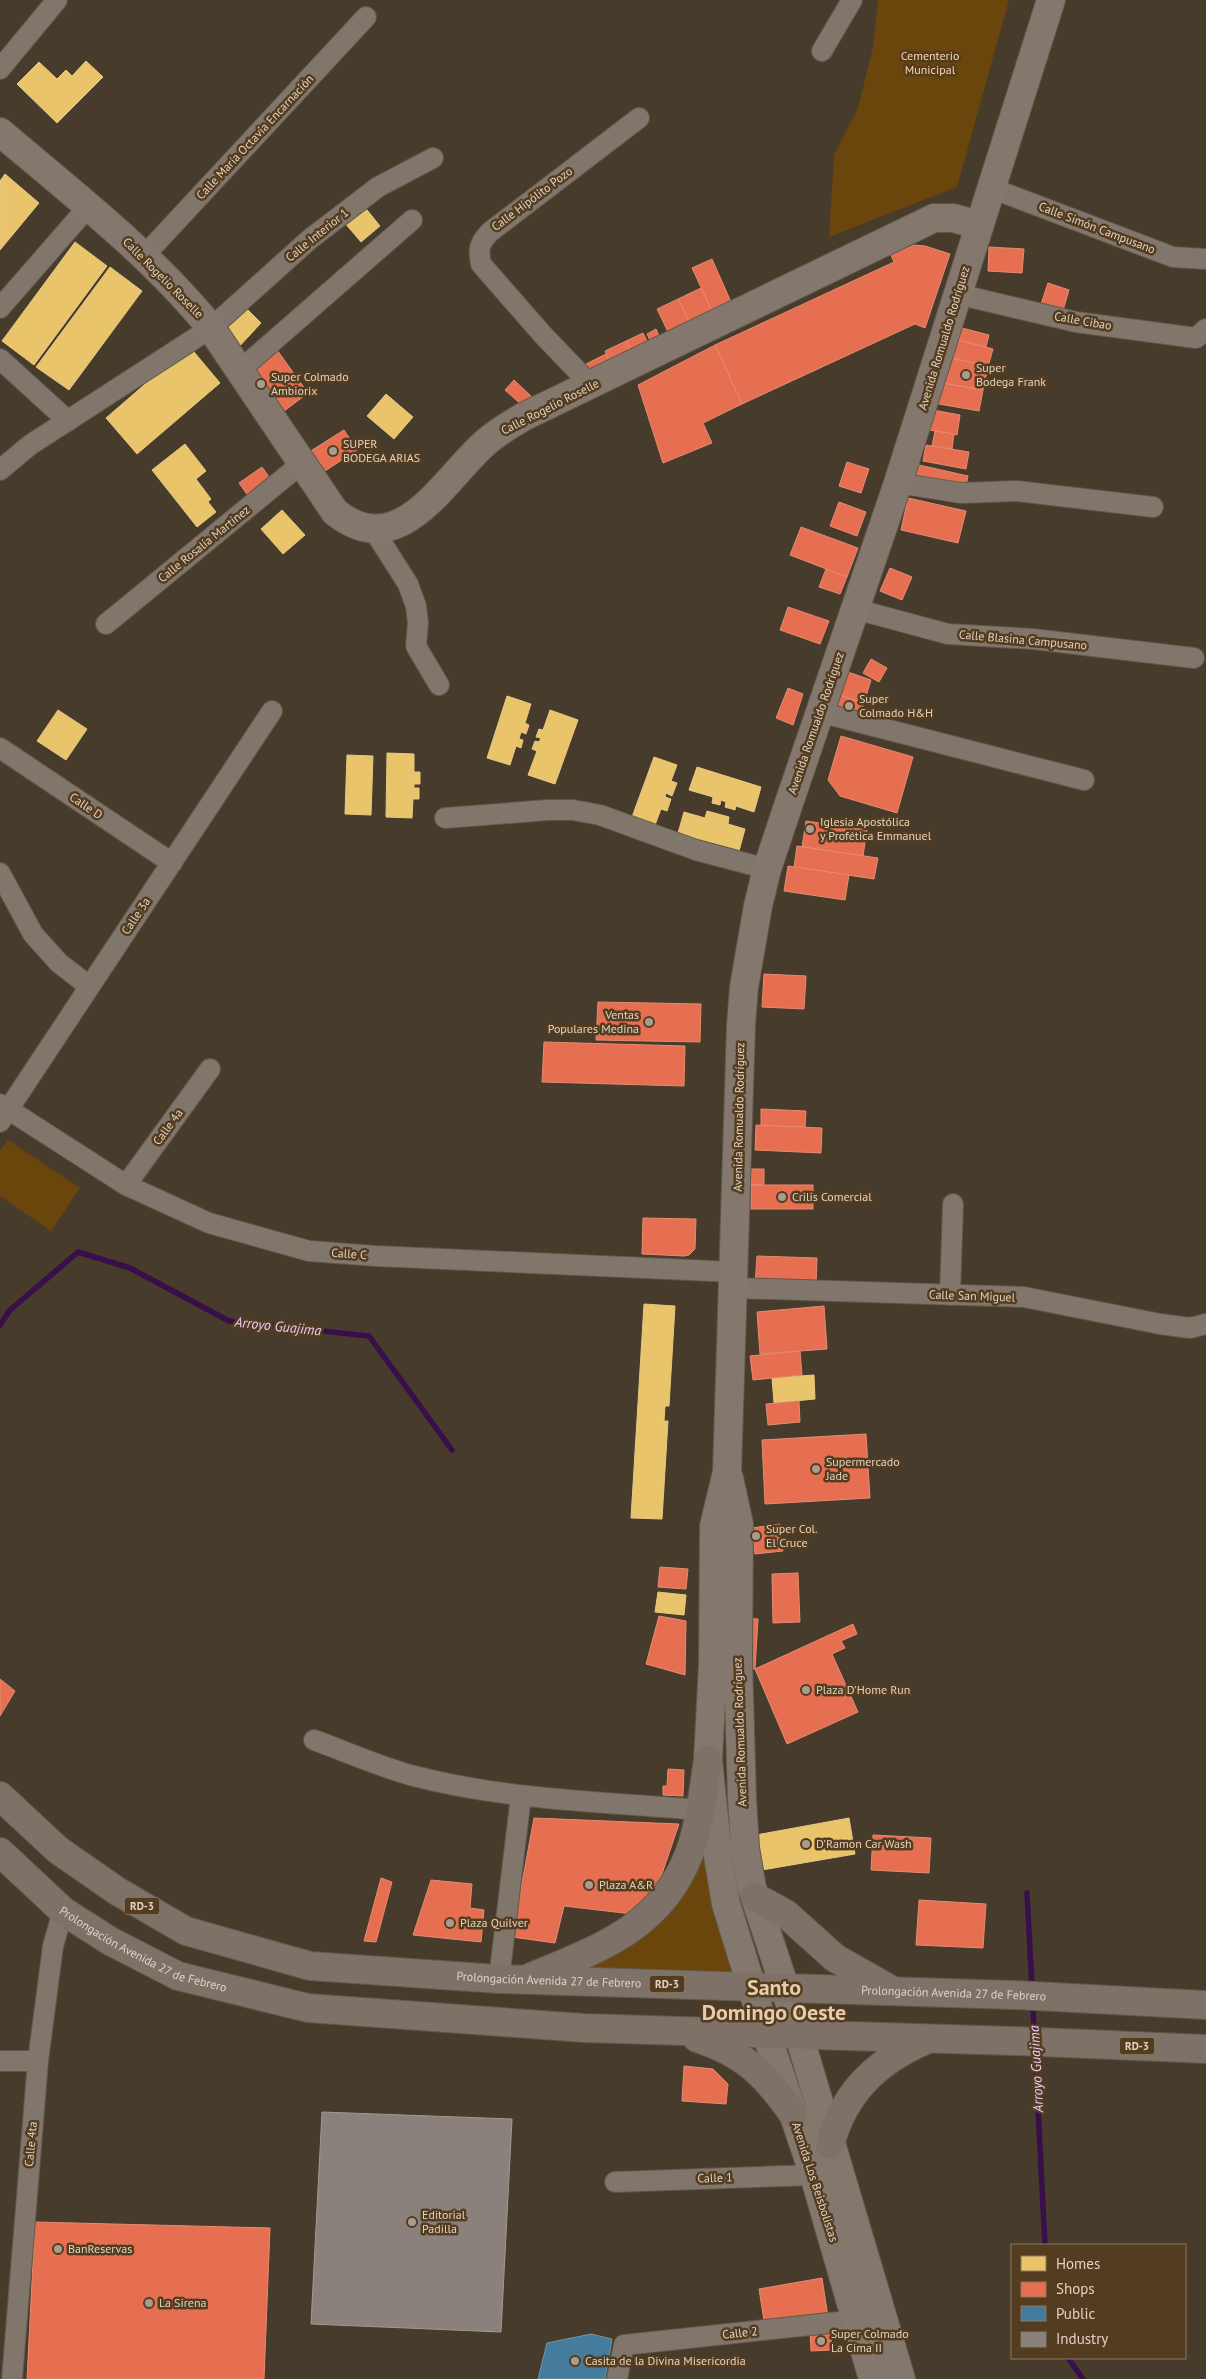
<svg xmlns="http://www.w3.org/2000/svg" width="1206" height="2379" font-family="'PT Sans',sans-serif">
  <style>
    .green { fill: #6a450c }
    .homes { fill: #e9c46a; stroke: #e6c884 }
    .shops { fill: #e76f51; stroke: #e58c73 }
    .public { fill: #457b9d; stroke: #7495a8 }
    .industry { fill: #8a817c; stroke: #a49991 }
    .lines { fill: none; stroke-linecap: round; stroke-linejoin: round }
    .stream { stroke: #380e4b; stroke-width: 5.5 }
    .street-casing { stroke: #615749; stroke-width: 22 }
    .secondary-casing { stroke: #615749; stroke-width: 30 }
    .primary-casing { stroke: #615749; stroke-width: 30 }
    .street { stroke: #80766b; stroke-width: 20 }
    .secondary { stroke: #84786e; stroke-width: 28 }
    .primary { stroke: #7e7167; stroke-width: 28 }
    .poi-dot { fill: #aa9c8c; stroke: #533c1f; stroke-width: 2 }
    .labels { text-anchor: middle; stroke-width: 5; stroke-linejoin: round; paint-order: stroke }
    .shield { fill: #533c1f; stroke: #b6a490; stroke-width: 1 }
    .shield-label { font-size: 11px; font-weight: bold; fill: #e0d1c1 }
    .park-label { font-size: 12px; fill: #fdd7ab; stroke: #533c1f }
    .street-label { font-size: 12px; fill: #e0d1c1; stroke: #533c1f }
    .poi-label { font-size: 12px; fill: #e0d1c1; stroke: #533c1f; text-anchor: start }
    .water-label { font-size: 14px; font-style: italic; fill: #e6cafa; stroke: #533c1f }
    .town-label { font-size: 22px; font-weight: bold; fill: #e7cbaa; stroke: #533c1f }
  </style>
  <rect width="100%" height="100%" fill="#473b2b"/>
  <g class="green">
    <path d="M878 0H1009L957 187 829 237 834 155 858 108 873 47Z"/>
    <path d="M8 1140 80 1188 51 1231 0 1196V1151Z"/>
    <path d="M702 1839 705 1859 734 1974 565 1970 598 1957Z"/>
  </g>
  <g class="homes">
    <path d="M86 61 103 77 57 123 17 84 39 62 57 79 66 70 72 76Z"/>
    <path d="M5 174 39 203 0 250V181Z"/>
    <path d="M363 205 380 226 361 242 344 222Z"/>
    <path d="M75 242 107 266 34 365 2 341Z"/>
    <path d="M110 267 142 291 69 390 36 367Z"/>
    <path d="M243 305 261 323 236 350 217 331Z"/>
    <path d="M189 346 220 383 137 454 106 418Z"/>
    <path d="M386 394 413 417 394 439 367 416Z"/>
    <path d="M185 444 206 471 196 479 211 499 208 502 216 512 197 527 152 470Z"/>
    <path d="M282 510 305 535 283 554 261 529Z"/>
    <path d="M507 696 531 704 525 723 529 725 526 734 521 732 519 739 523 740 521 748 516 746 510 765 487 758Z"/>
    <path d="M58 710 87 729 66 760 37 741Z"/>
    <path d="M550 710 578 720 555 784 528 775 537 751 532 749 535 741 539 742 541 738 536 737 539 729 543 730Z"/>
    <path d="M387 753 414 754V772H420V784H414V788H419V799H413L412 818 386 817Z"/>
    <path d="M347 755 373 756 371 815 345 814Z"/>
    <path d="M654 757 677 765 671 781 677 783 672 796 666 793 665 797 671 799 667 811 661 809 655 825 632 817Z"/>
    <path d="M697 767 761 787 754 812 736 806 735 810 725 807 726 802 721 800 720 805 712 803 713 797 689 790Z"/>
    <path d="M707 811 729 817 728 824 745 829 739 851 678 833 684 812 705 818Z"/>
    <path d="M644 1304 675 1306 669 1406H665L664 1421H668L662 1519 631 1518Z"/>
    <path d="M814 1375 815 1399 774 1403 772 1378Z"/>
    <path d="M658 1592 686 1595 684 1615 655 1612Z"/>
    <path d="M849 1818 855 1854 762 1870 756 1835Z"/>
  </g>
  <g class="shops">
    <path d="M914 245 925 246 950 254 925 328 915 324 742 404 715 345 894 262 891 255Z"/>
    <path d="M989 247 1024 249 1022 273 988 271Z"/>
    <path d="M712 259 731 302 712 311 692 268Z"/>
    <path d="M1048 283 1069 290 1062 314 1040 307Z"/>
    <path d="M701 288 714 315 691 326 678 299Z"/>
    <path d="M678 299 691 326 670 336 657 309Z"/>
    <path d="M962 328 989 335 986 347 959 341Z"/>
    <path d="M656 329 662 343 653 347 647 334Z"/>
    <path d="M643 333 650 347 633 356 626 341Z"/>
    <path d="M954 339 993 349 988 367 949 357Z"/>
    <path d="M626 341 633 356 611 364 605 351Z"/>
    <path d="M715 345 742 404 703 423 712 443 663 463 638 385Z"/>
    <path d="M277 350 308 393 279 415 247 372Z"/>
    <path d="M606 354 611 364 589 374 584 365Z"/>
    <path d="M949 357 988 367 983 390 942 383Z"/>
    <path d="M514 380 533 398 524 407 505 390Z"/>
    <path d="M942 383 983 390 979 411 939 404Z"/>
    <path d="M933 410 960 415 957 435 929 430Z"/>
    <path d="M344 430 357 450 322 473 309 452Z"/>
    <path d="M935 431 954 434 952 449 932 446Z"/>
    <path d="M926 445 969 452 966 469 923 461Z"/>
    <path d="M847 462 869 469 861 493 839 486Z"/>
    <path d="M919 465 968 476 965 491 915 480Z"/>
    <path d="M262 467 274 484 251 500 239 483Z"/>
    <path d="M908 498 966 511 958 543 901 530Z"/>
    <path d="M839 502 866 512 857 536 830 526Z"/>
    <path d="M801 527 858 548 847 577 790 555Z"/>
    <path d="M890 568 912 577 902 600 880 591Z"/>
    <path d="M826 569 847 577 840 594 819 587Z"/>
    <path d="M788 607 829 621 820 644 780 630Z"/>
    <path d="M871 659 887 668 879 682 863 673Z"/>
    <path d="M848 672 871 680 864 703 840 695Z"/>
    <path d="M788 688 803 694 793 725 776 718Z"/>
    <path d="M839 695 864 703 859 717 834 710Z"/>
    <path d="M841 736 913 757 897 813 840 796 828 780Z"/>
    <path d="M806 821 867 830 863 856 802 847Z"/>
    <path d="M797 846 878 858 874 879 794 867Z"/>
    <path d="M788 866 849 875 845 900 784 891Z"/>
    <path d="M764 974 806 976 804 1009 762 1007Z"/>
    <path d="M598 1002 701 1004 700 1042 596 1040Z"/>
    <path d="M544 1042 685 1046 684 1086 542 1082Z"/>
    <path d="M761 1109 806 1111 805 1127 761 1126Z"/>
    <path d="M756 1125 822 1128 821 1153 755 1150Z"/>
    <rect x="751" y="1169" width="13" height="16"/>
    <rect x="751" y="1185" width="62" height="24"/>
    <path d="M643 1218 696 1219 695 1249 689 1255 684 1256 642 1254Z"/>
    <path d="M757 1256 817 1258 816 1288 755 1286Z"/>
    <path d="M824 1306 827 1349 760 1354 757 1312Z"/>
    <path d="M800 1351 802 1375 753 1380 750 1356Z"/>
    <path d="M799 1401 800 1422 768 1425 766 1404Z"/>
    <path d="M866 1434 870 1498 765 1504 762 1440Z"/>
    <path d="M780 1524 783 1551 755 1554 752 1528Z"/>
    <path d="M660 1567 688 1569 686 1589 658 1587Z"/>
    <path d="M798 1573 800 1622 773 1623 772 1574Z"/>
    <path d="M659 1616 686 1621 685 1675 646 1664Z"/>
    <path d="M744 1618 758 1619 755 1669H744Z"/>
    <path d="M853 1624 857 1634 841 1641 845 1648 832 1654 858 1712 787 1744 755 1669Z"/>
    <path d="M0 1679 15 1691 0 1716Z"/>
    <path d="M668 1769 684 1770 683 1796 663 1795V1786H667Z"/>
    <path d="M534 1818 679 1824 662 1874 649 1896 632 1914 564 1906 555 1943 512 1937Z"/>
    <path d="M873 1835 931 1838 929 1873 871 1870Z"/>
    <path d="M381 1878 392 1882 376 1942 364 1941Z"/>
    <path d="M431 1880 472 1884 470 1908 484 1910 481 1942 413 1935Z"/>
    <path d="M919 1900 986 1904 983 1948 916 1945Z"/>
    <path d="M684 2066 713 2069 728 2084 726 2104 682 2101Z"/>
    <path d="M35 2222 270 2228 264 2379H27Z"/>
    <path d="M822 2278 828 2317 765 2327 759 2289Z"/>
    <path d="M831 2331 832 2350 811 2351 810 2332Z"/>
  </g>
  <path class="public" d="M591 2334 612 2339 605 2379H538L547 2343Z"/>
  <path class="industry" d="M322 2112 512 2119 501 2332 311 2324Z"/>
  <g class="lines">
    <g class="stream">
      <path d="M0 1325 9 1311 78 1252 130 1268 229 1321 369 1336 452 1450"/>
      <path d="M1027 1893 1032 1988"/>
      <path d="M1033 2003 1034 2036"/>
      <path d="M1035 2050 1045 2245"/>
      <path d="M1068 2358 1083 2379"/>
    </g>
    <g class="street-casing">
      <g id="street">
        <path d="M822 51 852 0"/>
        <path d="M0 69 57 0"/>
        <path d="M991 188 1173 257 1206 259"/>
        <path d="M143 257 366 17"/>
        <path d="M957 294 1076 322 1196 338 1206 329"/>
        <path d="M0 308 88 207"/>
        <path d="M0 359 68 421"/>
        <path d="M239 371 412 220"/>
        <path d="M592 386 543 335 481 264C478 249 479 243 490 232L639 118"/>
        <path d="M0 470 30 445 211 328 310 239 378 187 433 158"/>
        <path d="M898 483 961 493 1016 491 1153 507"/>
        <path d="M373 529 408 584 416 606 418 623 416 646 439 685"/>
        <path d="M855 609 948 634 1033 639 1194 658"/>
        <path d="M106 624 301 464"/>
        <path d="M819 712 1084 780"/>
        <path d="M0 748 172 863"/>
        <path d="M445 818 548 810H573L600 815 696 850 767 869"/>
        <path d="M0 873 33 934 59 963 89 986"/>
        <path d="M0 1104 126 1185 209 1223 309 1251 376 1256 735 1272"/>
        <path d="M0 1122 272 711"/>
        <path d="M126 1185 210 1069"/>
        <path d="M734 1288 1024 1297 1160 1324 1190 1328 1206 1324"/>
        <path d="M950 1295 953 1204"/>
        <path d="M314 1740C347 1752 380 1767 414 1776 507 1800 605 1802 700 1810"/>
        <path d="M499 1979 521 1796"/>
        <path d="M0 2061H38"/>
        <path d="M615 2182 814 2175"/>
        <path d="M12 2379 38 2061 53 1946 63 1911"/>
        <path d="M617 2379 624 2345 857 2320"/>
      </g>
    </g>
    <g class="secondary-casing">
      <g id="secondary">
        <path d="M0 132C73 194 151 254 211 328L335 512C400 564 443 480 485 443 497 432 510 425 523 417L934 218H953L979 225"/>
        <path d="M729 1478 739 1524 738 1661 742 1798 745 1848 752 1888 785 1988 901 2379"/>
        <path d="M873 2379 814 2175 766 2033 726 1904 718 1856 708 1760 713 1664 714 1526 727 1472 741 1025 744 987 758 906 767 869 789 803 898 483 1051 0"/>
      </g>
    </g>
    <g class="primary-casing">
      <g id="primary">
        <path id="s1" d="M0 1796 58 1850 117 1891 186 1931 310 1966 499 1979 1014 1995 1206 2005"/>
        <path id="s2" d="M0 1852 63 1911 110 1941 178 1976 308 2008 584 2028 1014 2041 1206 2049"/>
        <path d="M755 1897 786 1914 835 1958 888 1988"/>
        <path d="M531 1977C598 1949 661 1928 689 1854 700 1825 703 1791 708 1760"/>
        <path d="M697 2038C745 2054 764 2073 793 2114"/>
        <path d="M830 2145C844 2092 877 2061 926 2040"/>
      </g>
    </g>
    <use href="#street" class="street"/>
    <use href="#secondary" class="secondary"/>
    <use href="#primary" class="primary"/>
  </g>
  <g class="poi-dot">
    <circle cx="966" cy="375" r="5"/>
    <circle cx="261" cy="384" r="5"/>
    <circle cx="333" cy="451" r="5"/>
    <circle cx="849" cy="706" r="5"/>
    <circle cx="810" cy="829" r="5"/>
    <circle cx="649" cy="1022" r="5"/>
    <circle cx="782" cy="1197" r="5"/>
    <circle cx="816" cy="1469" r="5"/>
    <circle cx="756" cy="1536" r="5"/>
    <circle cx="806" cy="1690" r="5"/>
    <circle cx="806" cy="1844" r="5"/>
    <circle cx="589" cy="1885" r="5"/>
    <circle cx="450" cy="1923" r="5"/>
    <circle cx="412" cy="2222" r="5"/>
    <circle cx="58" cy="2249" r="5"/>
    <circle cx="149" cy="2303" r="5"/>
    <circle cx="821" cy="2341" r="5"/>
    <circle cx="575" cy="2361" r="5"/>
  </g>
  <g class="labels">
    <g class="shield">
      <rect x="124.5" y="1897.5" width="35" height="17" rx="4"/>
      <rect x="649.5" y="1975.5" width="35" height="17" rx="4"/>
      <rect x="1119.5" y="2037.5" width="35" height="17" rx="4"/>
    </g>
    <g class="shield-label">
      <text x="142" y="1910">RD-3</text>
      <text x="667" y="1988">RD-3</text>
      <text x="1137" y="2050">RD-3</text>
    </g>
    <g class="park-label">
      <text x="930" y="60">Cementerio<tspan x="930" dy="14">Municipal</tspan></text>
    </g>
    <g class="street-label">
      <text transform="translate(255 137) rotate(-47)" y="4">Calle María Octavia Encarnación</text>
      <text transform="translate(532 199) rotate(-37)" y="4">Calle Hipólito Pozo</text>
      <text transform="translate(1097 228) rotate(21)" y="4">Calle Simón Campusano</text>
      <text transform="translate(317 235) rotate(-39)" y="4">Calle Interior 1</text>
      <text transform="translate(163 278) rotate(45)" y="4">Calle Rogelio Roselle</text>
      <text transform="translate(1083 321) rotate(10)" y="4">Calle Cibao</text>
      <text transform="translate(944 338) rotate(-73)" y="4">Avenida Romualdo Rodríguez</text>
      <text transform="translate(550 407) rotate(-27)" y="4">Calle Rogelio Roselle</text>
      <text transform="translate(204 544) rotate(-39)" y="4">Calle Rosalía Martínez</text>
      <text transform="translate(1023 640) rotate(5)" y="4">Calle Blasina Campusano</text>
      <text transform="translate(816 723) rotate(-71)" y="4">Avenida Romualdo Rodríguez</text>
      <text transform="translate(86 806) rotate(34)" y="4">Calle D</text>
      <text transform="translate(136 916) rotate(-56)" y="4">Calle 3a</text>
      <text transform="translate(739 1117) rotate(-89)" y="4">Avenida Romualdo Rodríguez</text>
      <text transform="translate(168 1127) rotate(-54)" y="4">Calle 4a</text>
      <text transform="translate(349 1254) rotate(4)" y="4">Calle C</text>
      <text transform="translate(972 1296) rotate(2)" y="4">Calle San Miguel</text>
      <text transform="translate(740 1732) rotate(-92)" y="4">Avenida Romualdo Rodríguez</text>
      <text dy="4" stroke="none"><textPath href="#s2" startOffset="176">Prolongación Avenida 27 de Febrero</textPath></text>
      <text dy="4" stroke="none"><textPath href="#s1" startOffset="599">Prolongación Avenida 27 de Febrero</textPath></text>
      <text dy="4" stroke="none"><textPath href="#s1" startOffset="1004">Prolongación Avenida 27 de Febrero</textPath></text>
      <text transform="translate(31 2144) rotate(-85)" y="4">Calle 4ta</text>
      <text transform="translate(715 2178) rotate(-2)" y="4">Calle 1</text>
      <text transform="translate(815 2182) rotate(72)" y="4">Avenida Los Beisbolistas</text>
      <text transform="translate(740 2333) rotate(-6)" y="4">Calle 2</text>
    </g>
    <g class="poi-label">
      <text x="976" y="372">Super<tspan x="976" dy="14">Bodega Frank</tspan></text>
      <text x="271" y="381">Super Colmado<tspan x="271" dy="14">Ambiorix</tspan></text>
      <text x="343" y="448">SUPER<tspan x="343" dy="14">BODEGA ARIAS</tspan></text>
      <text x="859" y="703">Super<tspan x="859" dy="14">Colmado H&amp;H</tspan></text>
      <text x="820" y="826">Iglesia Apostólica<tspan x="820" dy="14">y Profética Emmanuel</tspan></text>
      <text x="639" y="1019" text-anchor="end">Ventas<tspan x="639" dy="14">Populares Medina</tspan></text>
      <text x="792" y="1201">Crilis Comercial</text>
      <text x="826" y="1466">Supermercado<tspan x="826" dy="14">Jade</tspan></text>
      <text x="766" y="1533">Super Col.<tspan x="766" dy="14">El Cruce</tspan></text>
      <text x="816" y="1694">Plaza D'Home Run</text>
      <text x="816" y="1848">D'Ramon Car Wash</text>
      <text x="599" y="1889">Plaza A&amp;R</text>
      <text x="460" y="1927">Plaza Quilver</text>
      <text x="422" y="2219">Editorial<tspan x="422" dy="14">Padilla</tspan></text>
      <text x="68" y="2253">BanReservas</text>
      <text x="159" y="2307">La Sirena</text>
      <text x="831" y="2338">Super Colmado<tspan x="831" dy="14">La Cima II</tspan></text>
      <text x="585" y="2365">Casita de la Divina Misericordia</text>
    </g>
    <g class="water-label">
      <text transform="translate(278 1326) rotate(6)" y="5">Arroyo Guajima</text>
      <text transform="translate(1036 2069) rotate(-93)" y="5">Arroyo Guajima</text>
    </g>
    <g class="town-label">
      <text x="774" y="1995">Santo<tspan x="774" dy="25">Domingo Oeste</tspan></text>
    </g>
  </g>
  <rect x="1011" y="2244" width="175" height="115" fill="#533c1f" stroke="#8b7860"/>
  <rect x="1021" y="2256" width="25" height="15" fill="#e9c46a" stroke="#8b7860"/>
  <text x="1056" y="2269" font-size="15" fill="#e0d1c1">Homes</text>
  <rect x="1021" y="2282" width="25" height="15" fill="#e76f51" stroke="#8b7860"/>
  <text x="1056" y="2294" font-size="15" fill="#e0d1c1">Shops</text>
  <rect x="1021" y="2306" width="25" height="15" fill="#457b9d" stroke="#8b7860"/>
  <text x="1056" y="2319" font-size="15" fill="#e0d1c1">Public</text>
  <rect x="1021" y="2332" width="25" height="15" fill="#8a817c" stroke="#8b7860"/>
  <text x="1056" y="2344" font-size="15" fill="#e0d1c1">Industry</text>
</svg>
